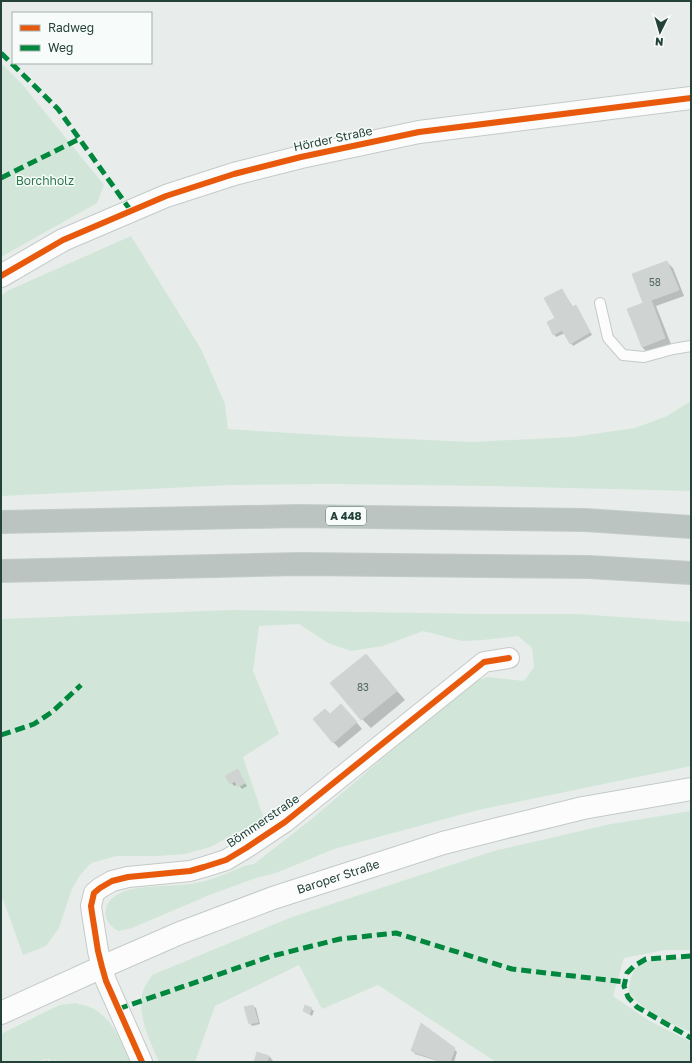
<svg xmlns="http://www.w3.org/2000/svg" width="692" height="1063" font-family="'Golos Text',sans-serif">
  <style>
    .green { fill: #d1e6d8 }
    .shadow { fill: #0003 }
    .building { fill: #cfd4d2; stroke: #d1d6d4 }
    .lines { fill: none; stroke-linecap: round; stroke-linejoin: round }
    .lane-casing { stroke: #c5cac8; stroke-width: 12 }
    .street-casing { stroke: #c5cac8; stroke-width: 22 }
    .secondary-casing { stroke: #c3cbc8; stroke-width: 24 }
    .highway-casing { stroke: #c3ccc9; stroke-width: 24 }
    .path { stroke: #c3ccca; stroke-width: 2.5; stroke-dasharray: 2 3; stroke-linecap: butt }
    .lane { stroke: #fcfcfc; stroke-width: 10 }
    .street { stroke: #fcfcfc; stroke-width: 20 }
    .secondary { stroke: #fcfcfc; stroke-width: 22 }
    .highway { stroke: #bcc4c2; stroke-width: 22 }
    .quiet { stroke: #00873e; stroke-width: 5; stroke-dasharray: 10 5; stroke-linecap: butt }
    .cycleway-casing { stroke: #f7fbf9; stroke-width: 8 }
    .cycleway { stroke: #e8590c; stroke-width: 6 }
    .labels { text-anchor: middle; stroke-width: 3; stroke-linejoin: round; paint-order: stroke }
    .number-label { font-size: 10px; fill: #506761 }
    .shield { fill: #f7fbf9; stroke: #637a73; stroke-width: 1 }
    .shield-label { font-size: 11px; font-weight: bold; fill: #24423a }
    .street-label { font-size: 12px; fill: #24423a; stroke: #f7fbf9 }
    .park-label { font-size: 12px; fill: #2d7a4b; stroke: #f7fbf9 }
  </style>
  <rect width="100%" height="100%" fill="#e8edeb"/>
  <g class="green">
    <path d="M1 63 22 84 104 185 97 203 1 257Z"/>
    <path d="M131 236 201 349 225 404 228 429 339 436 472 442 573 437 635 428 667 416 691 401V491L491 486 331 484 232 485 1 496V296L7 291Z"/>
    <path d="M232 610 484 614H578L691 622V766L478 810 334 849 276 873 256 878 212 894 132 928 118 931C110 926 104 920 106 909 114 879 172 889 196 883 206 881 218 877 228 873 237 869 244 865 254 864L313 818 469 684 487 677 524 681 534 667 532 648 518 636 483 640 462 641 423 631 383 646 351 651 328 643 299 624 259 626 253 671 279 734 243 757 264 819 210 847 185 854 158 856H117L91 863 80 875 72 889 59 928 46 946 23 955 3 899 1 900V619Z"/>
    <path d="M691 811V950H665L624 958 613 996 648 1020 691 1042V1062H496L378 985 322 1009 299 965 215 1006 195 1062H159C150 1041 136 1014 143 991 145 985 149 980 152 975L292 917 494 851 611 824Z"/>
    <path d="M691 958V1032C668 1022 644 1013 629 992 629 985 631 971 638 966 650 957 676 959 691 958Z"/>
    <path d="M76 1003C81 1005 89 1006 94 1009 113 1020 122 1043 131 1062H64L47 1059 34 1062H1V1034L41 1014 60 1005Z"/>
  </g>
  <g class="shadow">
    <path d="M667 262 673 268 684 296 656 306 671 344 648 353 642 347 645 304Z"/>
    <path d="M562 290 573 307 578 309 592 335 573 346 565 333 556 337 554 334Z"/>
    <path d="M366 655 405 700 371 728 362 719Z"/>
    <path d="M347 711 362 729 339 748 333 742 330 715Z"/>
    <path d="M237 770 247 786 242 789 238 784 234 786 227 776Z"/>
    <path d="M253 1006 256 1008 260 1024 252 1026 250 1023Z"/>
    <path d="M311 1009 314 1011 312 1016 304 1011Z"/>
    <path d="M454 1049 457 1052 454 1062H441L415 1054 413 1051Z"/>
    <path d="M269 1056 274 1062H255Z"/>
  </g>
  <g class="building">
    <path d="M667 261 679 290 643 303 632 274Z"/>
    <path d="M562 289 572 307 576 305 590 332 570 344 562 330 553 335 547 322 555 318 544 298Z"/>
    <path d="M651 300 665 338 642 347 627 309Z"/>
    <path d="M366 654 397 691 361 720 330 683Z"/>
    <path d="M341 704 357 722 333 743 313 719 325 709 330 714Z"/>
    <path d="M238 769 245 783 238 787 230 773Z"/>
    <path d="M230 773 235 781 230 784 225 776Z"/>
    <path d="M253 1005 258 1022 249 1024 244 1007Z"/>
    <path d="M305 1005 312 1008 309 1014 303 1011Z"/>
    <path d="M421 1023 455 1048 450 1062H444L411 1051Z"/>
    <path d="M257 1052 269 1056 267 1062H254Z"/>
  </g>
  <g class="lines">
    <g class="lane-casing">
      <path id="lane" d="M600 303 608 338 623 355 644 357 673 349 691 346"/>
    </g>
    <g class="street-casing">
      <path id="street" d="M142 1062 106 981 102 967 98 951 92 913 91 906 94 893 100 888 112 881 128 877 190 871 204 867 226 860 246 848 285 822 484 662 509 658"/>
    </g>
    <g class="secondary-casing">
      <g id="secondary">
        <path d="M1 276 63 240 166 196 234 174 301 157 419 132 691 98"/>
        <path id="s1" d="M1 1013 102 967 180 933 273 898 443 843 502 828 583 808 691 789"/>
      </g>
    </g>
    <g class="highway-casing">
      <g id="highway">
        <path d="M1 522 298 516 585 520 691 527"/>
        <path d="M1 571 300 564 589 567 691 573"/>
      </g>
    </g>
    <path class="path" d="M46 1062 50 1061 53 1062"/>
    <use href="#lane" class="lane"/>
    <use href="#street" class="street"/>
    <use href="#secondary" class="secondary"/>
    <use href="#highway" class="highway"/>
    <g class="quiet">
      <path d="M1 53 58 109 131 211"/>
      <path d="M1 178 79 139"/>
      <path d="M1 735 34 724 52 712 81 685"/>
      <path d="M691 956 646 959 634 966 627 973 624 986 628 997 637 1007 691 1038"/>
      <path d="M118 1009 272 956 340 939 396 933 512 969 625 982"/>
    </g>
    <g class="cycleway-casing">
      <g id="cycleway">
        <path d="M1 276 63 240 166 196 234 174 301 157 419 132 691 98"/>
        <path d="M142 1062 106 981 102 967 98 951 92 913 91 906 94 893 100 888 112 881 128 877 190 871 204 867 226 860 246 848 285 822 484 662 509 658"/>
      </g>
    </g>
    <use href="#cycleway" class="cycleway"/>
  </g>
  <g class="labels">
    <g class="number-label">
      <text x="655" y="286">58</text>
      <text x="363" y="691">83</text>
    </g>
    <rect class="shield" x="326" y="507" width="40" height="18" rx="3"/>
    <g class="shield-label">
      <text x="346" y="520">A 448</text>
    </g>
    <g class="street-label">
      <text transform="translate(333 139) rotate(-12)" y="4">Hörder Straße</text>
      <text transform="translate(263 821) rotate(-34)" y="4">Bömmerstraße</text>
      <text dy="4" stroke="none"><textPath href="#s1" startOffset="364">Baroper Straße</textPath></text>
    </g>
    <g class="park-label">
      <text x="45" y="185">Borchholz</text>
    </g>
  </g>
  <rect width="692" height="1063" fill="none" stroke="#24423a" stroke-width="4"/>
  <rect x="12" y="12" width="140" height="52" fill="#f7fbf9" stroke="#a3b1ad"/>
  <rect x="20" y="25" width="20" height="6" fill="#e8590c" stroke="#a3b1ad"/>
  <text x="48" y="32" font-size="12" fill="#24423a">Radweg</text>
  <rect x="20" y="45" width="20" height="6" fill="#00873e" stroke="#a3b1ad"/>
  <text x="48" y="52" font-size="12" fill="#24423a">Weg</text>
  <g transform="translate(660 32) rotate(185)" stroke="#f7fbf9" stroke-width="3" paint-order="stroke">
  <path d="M0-3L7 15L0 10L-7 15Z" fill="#24423a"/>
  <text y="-6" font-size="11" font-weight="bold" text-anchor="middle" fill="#24423a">N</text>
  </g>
</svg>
